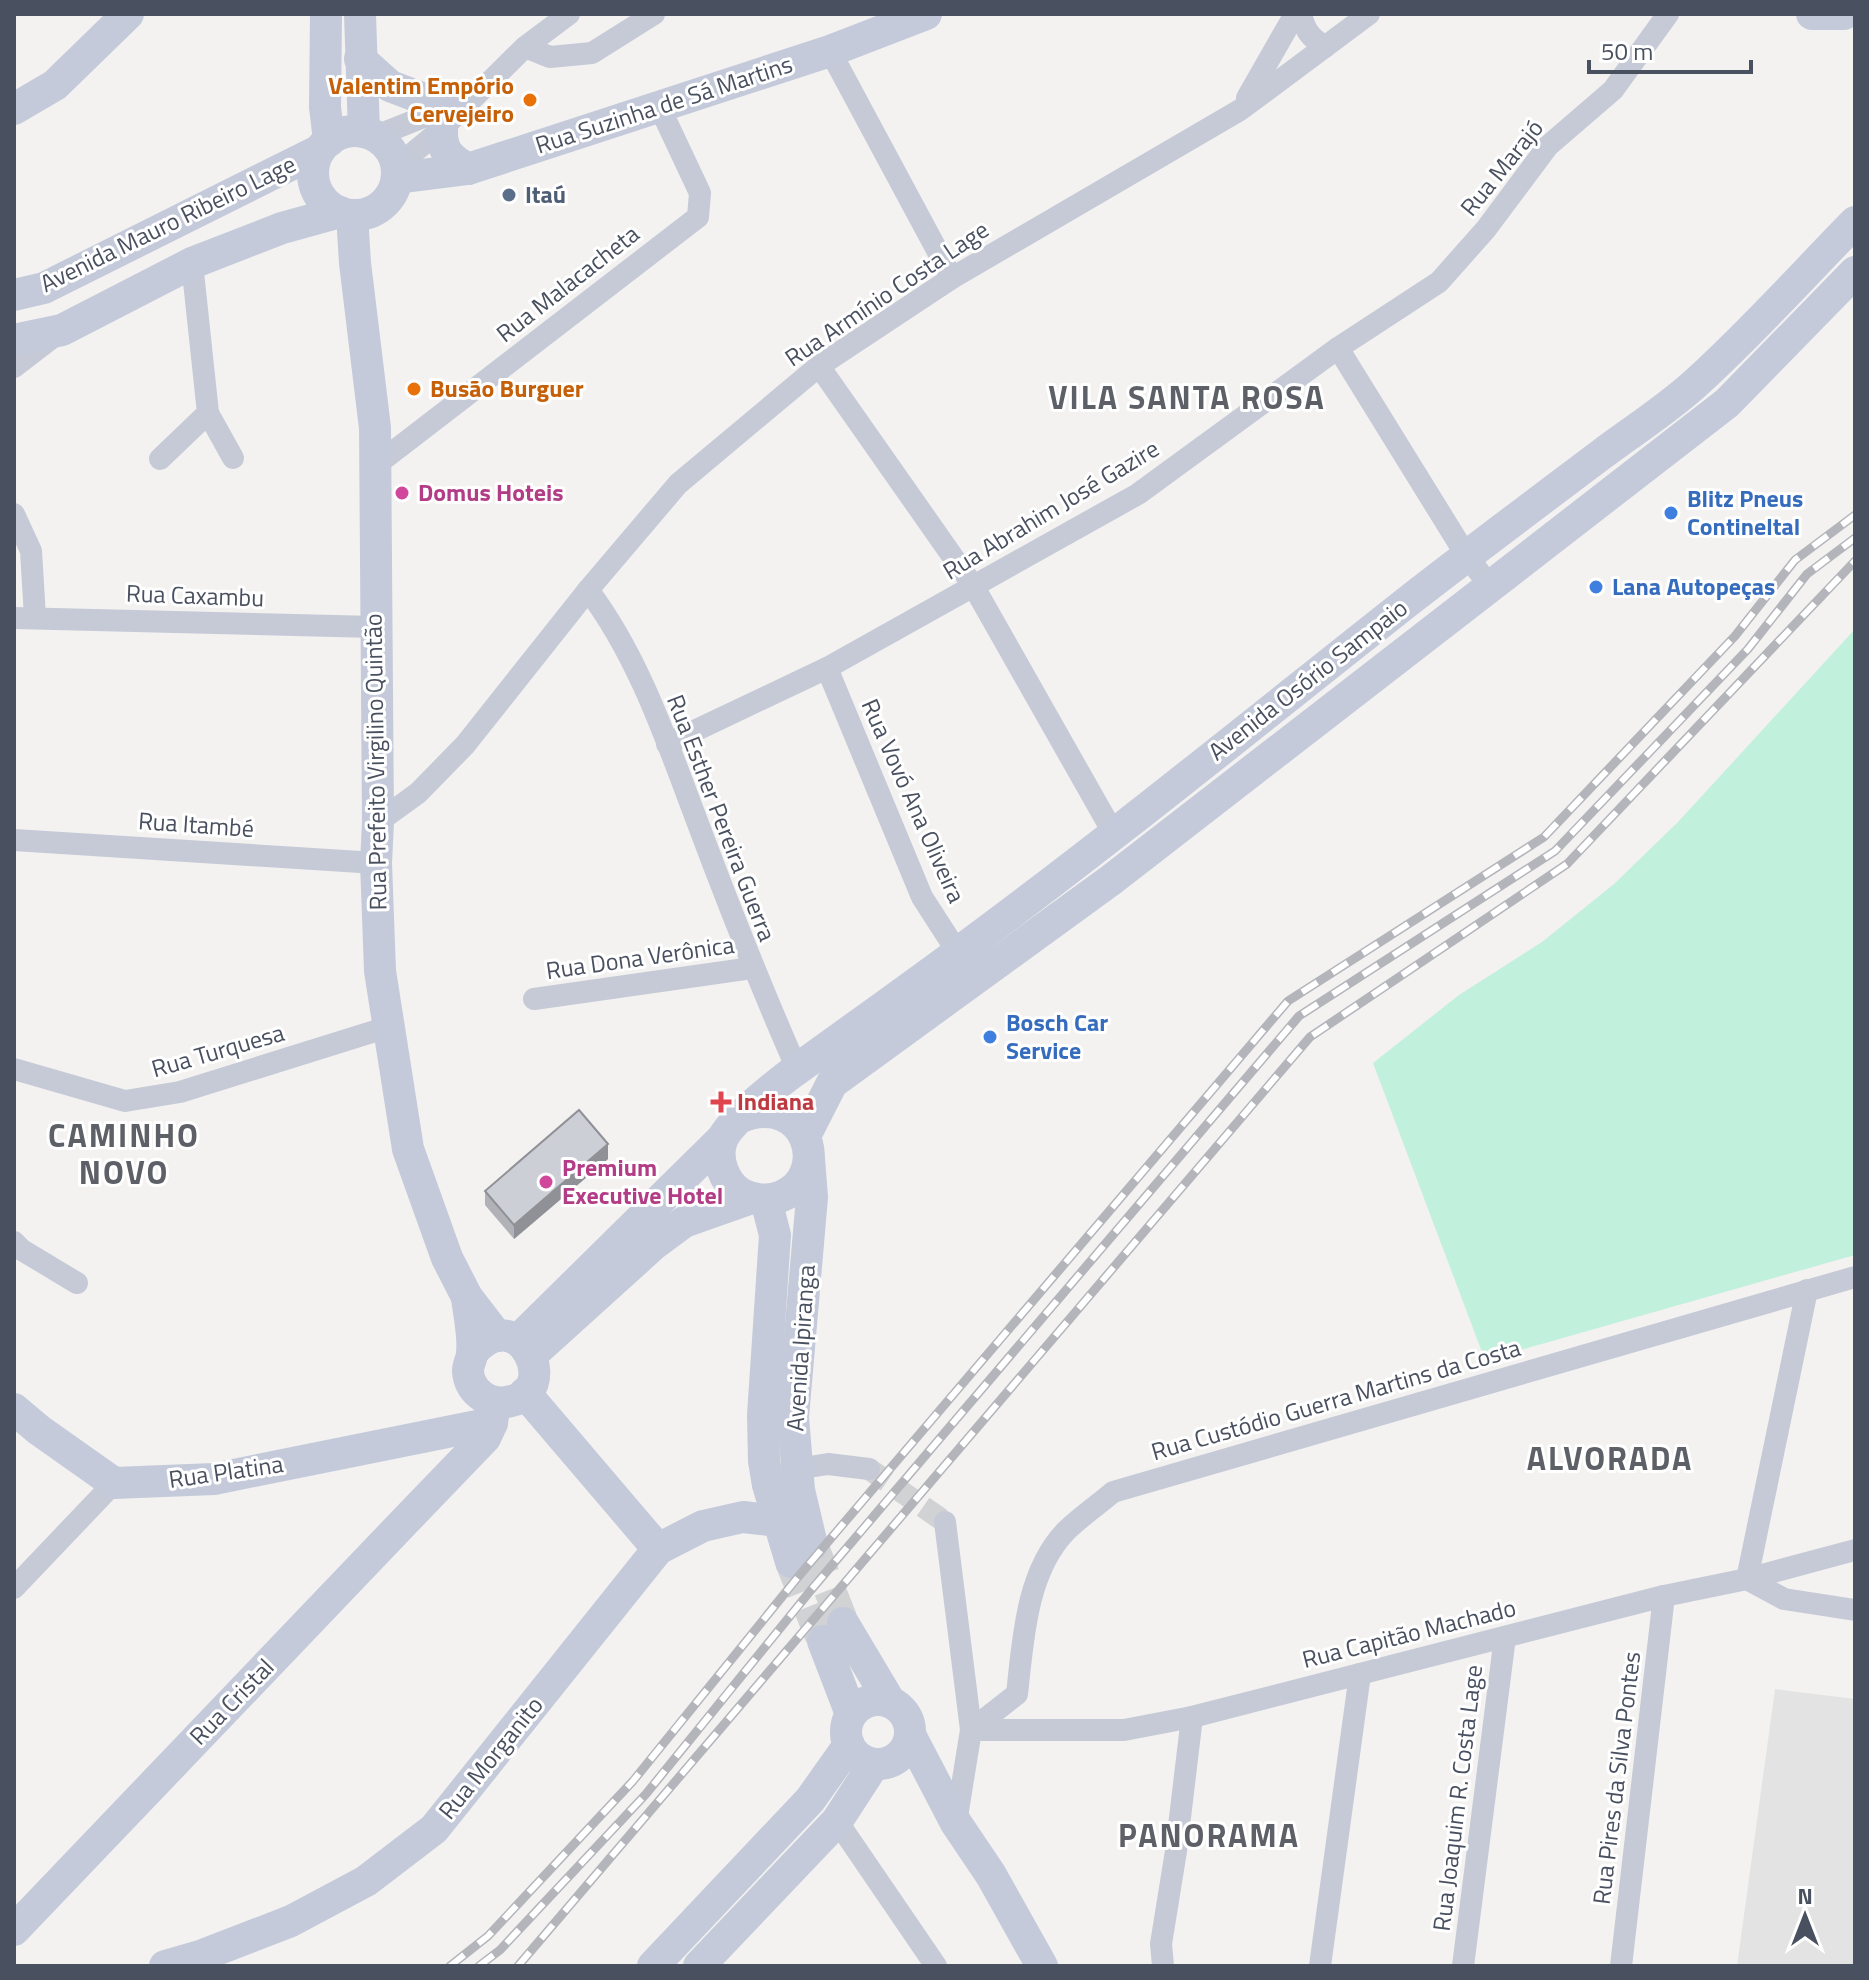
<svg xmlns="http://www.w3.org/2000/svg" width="1869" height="1980" font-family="'Titillium Web',sans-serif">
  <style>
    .education { fill: #e4e3e3 }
    .green { fill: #c1f0dc }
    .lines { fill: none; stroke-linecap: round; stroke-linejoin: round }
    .street-tunnel { stroke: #d1d2d4; stroke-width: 22; stroke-dasharray: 22 11; stroke-linecap: butt }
    .secondary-tunnel { stroke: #d1d2d4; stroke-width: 32; stroke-dasharray: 32 16; stroke-linecap: butt }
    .street { stroke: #c5cad6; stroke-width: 22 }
    .secondary { stroke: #c4cada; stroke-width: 32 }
    .rail-casing { stroke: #b3b5bb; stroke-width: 9 }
    .rail { stroke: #fff; stroke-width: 6; stroke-dasharray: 18; stroke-linecap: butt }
    .wall { fill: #b0b2b8 }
    .shaded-wall { fill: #909196 }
    .building { fill: #cdcfd6; stroke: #909196; stroke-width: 2 }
    .food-dot { fill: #e8710a; stroke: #fff; stroke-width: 3 }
    .service-dot { fill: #5c6f8a; stroke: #fff; stroke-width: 3 }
    .hotel-dot { fill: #d1479c; stroke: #fff; stroke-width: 3 }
    .shop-dot { fill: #3f7fe0; stroke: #fff; stroke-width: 3 }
    .health-dot { fill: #e0444e; stroke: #fff; stroke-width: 3 }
    .labels { text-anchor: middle; stroke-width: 6; stroke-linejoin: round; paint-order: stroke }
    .food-label { font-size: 24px; font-weight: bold; fill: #c56008; stroke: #fff; text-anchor: end }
    .street-label { font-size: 24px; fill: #49505f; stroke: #fff }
    .service-label { font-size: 24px; font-weight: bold; fill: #4e5e75; stroke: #fff; text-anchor: start }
    .hotel-label { font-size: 24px; font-weight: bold; fill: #b23c85; stroke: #fff; text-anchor: start }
    .shop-label { font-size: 24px; font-weight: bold; fill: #366cbe; stroke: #fff; text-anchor: start }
    .health-label { font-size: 24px; font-weight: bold; fill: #be3a42; stroke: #fff; text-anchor: start }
    .district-label { font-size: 32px; font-weight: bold; letter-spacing: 2px; fill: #5d6066; stroke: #fff }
  </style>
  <rect width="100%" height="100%" fill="#f3f2f1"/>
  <path class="education" d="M1775 1689 1855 1699V1966H1737Z"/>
  <path class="green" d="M1855 629V1255L1485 1360 1373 1063 1459 995 1542 942 1614 884 1678 822Z"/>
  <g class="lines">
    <path class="street-tunnel" d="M869 1469 945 1522"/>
    <g class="secondary-tunnel">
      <path d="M812 1545 843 1623"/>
      <path d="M791 1562 823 1641"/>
    </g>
    <g class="street">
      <path d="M1301 14C1305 31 1310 37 1325 47"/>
      <path d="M525 47 550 57 592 53 654 14"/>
      <path d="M830 51 952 278"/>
      <path d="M1247 98 1295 14"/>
      <path d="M376 136 451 106"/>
      <path d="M397 166 442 129 525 47 569 14"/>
      <path d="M1338 348 1466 555 1490 586"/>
      <path d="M819 366 974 587 1114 834"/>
      <path d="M14 367 57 334"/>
      <path d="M208 413 233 458"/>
      <path d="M160 459 208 413 192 263"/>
      <path d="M376 465 698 217 700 193 660 108"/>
      <path d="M14 514 31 551 35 617"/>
      <path d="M588 590C639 657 667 742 697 821 728 904 761 987 797 1069"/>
      <path d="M14 618 375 627"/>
      <path d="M827 668 922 897 958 953"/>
      <path d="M667 744 827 668 1138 494 1338 348 1439 282 1486 229 1548 146 1613 90 1668 14"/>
      <path d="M378 822 418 793 465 745 588 590 678 484 819 366 952 278 1240 110 1369 14"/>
      <path d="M14 840 376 863"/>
      <path d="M534 999 752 968"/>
      <path d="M14 1069 125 1101 180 1092 388 1027"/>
      <path d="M14 1242 22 1250 77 1283"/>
      <path d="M797 1469 828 1464 869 1469"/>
      <path d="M945 1522 971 1730 956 1823"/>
      <path d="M1747 1579 1807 1290"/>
      <path d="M1747 1579 1784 1599 1855 1610"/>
      <path d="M14 1588 114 1483"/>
      <path d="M971 1730 1017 1694C1023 1641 1026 1572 1066 1531 1080 1517 1098 1505 1113 1492L1855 1277"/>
      <path d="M971 1730H1124L1192 1717 1664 1596 1747 1579 1855 1550"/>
      <path d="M837 1821 936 1966"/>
      <path d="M1163 1966 1161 1944 1176 1851 1192 1717"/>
      <path d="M1320 1966 1360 1674"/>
      <path d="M1463 1966 1505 1637"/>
      <path d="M1621 1966 1664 1596"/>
    </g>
    <g class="secondary">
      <path d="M326 14 325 107 329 141"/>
      <path d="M360 14 364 132"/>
      <path d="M1812 14H1844"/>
      <path d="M360 59 390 86 432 102 452 106"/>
      <path d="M14 109 55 85 128 14"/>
      <path d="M442 129C441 151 450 159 468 169"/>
      <circle cx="355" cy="173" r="42"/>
      <path d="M397 178 468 169 830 51 926 14"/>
      <path d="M352 215 355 263 375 428 378 822 376 863 380 971 408 1149 447 1258 467 1297 497 1336"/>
      <path d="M14 295 44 288 320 150"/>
      <path d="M14 340 62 330 192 263 282 228 340 212"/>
      <path d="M741 1117C808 1091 832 1175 782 1196 769 1202 752 1200 740 1193 724 1182 715 1159 722 1140 730 1120 784 1078 803 1065 854 1028 906 991 956 954 1111 840 1260 718 1411 599 1474 550 1538 502 1602 454 1634 430 1669 408 1698 381 1753 331 1803 275 1855 222"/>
      <path d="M805 1136 832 1083 1111 880 1727 403 1855 272"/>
      <path d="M809 1159 812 1197 793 1417 799 1490 812 1545"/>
      <path d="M766 1200 775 1235 763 1415 764 1461 768 1485 791 1562"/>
      <path d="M467 1298C469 1315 474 1336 472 1353 472 1359 468 1364 468 1371 469 1390 487 1405 506 1402 566 1395 519 1296 472 1353"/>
      <path d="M518 1340 722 1139"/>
      <path d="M537 1350 653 1245 684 1222 752 1198"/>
      <path d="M525 1393 658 1549"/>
      <path d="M14 1409 39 1430 114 1483 214 1479 492 1423"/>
      <path d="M843 1623 890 1702"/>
      <path d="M823 1641 851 1714"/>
      <circle cx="878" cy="1732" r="32"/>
      <path d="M910 1735 956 1823 991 1875 1042 1966"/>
      <path d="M14 1930 406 1520 485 1438 492 1423 495 1402"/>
      <path d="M165 1966 203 1955 291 1921 366 1881 434 1829 658 1549 703 1526 743 1517 779 1521"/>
      <path d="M653 1966 810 1800 849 1745"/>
      <path d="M699 1966 837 1821 874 1764"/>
    </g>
    <g class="rail-casing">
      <g id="rail">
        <path d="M450 1966 488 1936 633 1781 798 1577 1288 1001 1544 837 1735 636 1795 560 1855 515"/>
        <path d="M479 1966 500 1950 646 1794 811 1590 1299 1016 1555 851 1748 649 1807 574 1855 538"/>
        <path d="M518 1966 1310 1037 1567 864 1855 561"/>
      </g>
    </g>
    <use href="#rail" class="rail"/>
  </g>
  <path class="wall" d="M608 1159 514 1239 485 1205V1191Z"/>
  <path class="shaded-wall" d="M608 1144V1159L514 1239V1225Z"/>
  <path class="building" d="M579 1110 608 1144 514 1225 485 1191Z"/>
  <g class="food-dot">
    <circle cx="530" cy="100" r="8"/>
    <circle cx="414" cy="389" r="8"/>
  </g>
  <circle class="service-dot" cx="509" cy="195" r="8"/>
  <g class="hotel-dot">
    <circle cx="402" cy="493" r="8"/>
    <circle cx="546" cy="1182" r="8"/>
  </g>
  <g class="shop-dot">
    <circle cx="1671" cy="513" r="8"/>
    <circle cx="1596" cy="587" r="8"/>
    <circle cx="990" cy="1037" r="8"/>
  </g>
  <path class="health-dot" d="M717 1090h8v8h8v8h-8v8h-8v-8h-8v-8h8z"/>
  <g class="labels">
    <g class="food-label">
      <text x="514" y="94">Valentim Empório<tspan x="514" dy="28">Cervejeiro</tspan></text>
      <text x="430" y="397" text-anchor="start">Busão Burguer</text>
    </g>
    <g class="street-label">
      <text transform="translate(664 105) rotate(-18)" y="8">Rua Suzinha de Sá Martins</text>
      <text transform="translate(1502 168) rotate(-51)" y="8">Rua Marajó</text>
      <text transform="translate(168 224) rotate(-26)" y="8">Avenida Mauro Ribeiro Lage</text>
      <text transform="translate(568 284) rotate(-38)" y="8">Rua Malacacheta</text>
      <text transform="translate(887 294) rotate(-34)" y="8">Rua Armínio Costa Lage</text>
      <text transform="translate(1051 510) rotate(-31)" y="8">Rua Abrahim José Gazire</text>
      <text transform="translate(195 596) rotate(2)" y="8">Rua Caxambu</text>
      <text transform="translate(1308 680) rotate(-38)" y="8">Avenida Osório Sampaio</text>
      <text transform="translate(376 762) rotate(-91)" y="8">Rua Prefeito Virgilino Quintão</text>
      <text transform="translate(913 801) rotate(66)" y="8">Rua Vovó Ana Oliveira</text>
      <text transform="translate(721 818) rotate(69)" y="8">Rua Esther Pereira Guerra</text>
      <text transform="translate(196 825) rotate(4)" y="8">Rua Itambé</text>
      <text transform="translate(640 958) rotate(-8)" y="8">Rua Dona Verônica</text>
      <text transform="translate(218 1051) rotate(-16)" y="8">Rua Turquesa</text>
      <text transform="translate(801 1348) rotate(-86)" y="8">Avenida Ipiranga</text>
      <text transform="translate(1336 1400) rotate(-16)" y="8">Rua Custódio Guerra Martins da Costa</text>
      <text transform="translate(226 1472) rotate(-8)" y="8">Rua Platina</text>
      <text transform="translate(1409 1634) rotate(-14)" y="8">Rua Capitão Machado</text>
      <text transform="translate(232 1702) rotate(-46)" y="8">Rua Cristal</text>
      <text transform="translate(491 1758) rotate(-51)" y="8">Rua Morganito</text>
      <text transform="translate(1617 1778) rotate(-83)" y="8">Rua Pires da Silva Pontes</text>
      <text transform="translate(1458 1798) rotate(-83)" y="8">Rua Joaquim R. Costa Lage</text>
    </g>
    <g class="service-label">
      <text x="525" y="203">Itaú</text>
    </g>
    <g class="hotel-label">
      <text x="418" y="501">Domus Hoteis</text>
      <text x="562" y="1176">Premium<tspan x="562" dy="28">Executive Hotel</tspan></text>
    </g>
    <g class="shop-label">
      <text x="1687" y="507">Blitz Pneus<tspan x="1687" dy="28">Contineltal</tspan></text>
      <text x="1612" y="595">Lana Autopeças</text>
      <text x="1006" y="1031">Bosch Car<tspan x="1006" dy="28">Service</tspan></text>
    </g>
    <g class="health-label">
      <text x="737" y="1110">Indiana</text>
    </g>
    <g class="district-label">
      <text x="1187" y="409">VILA SANTA ROSA</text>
      <text x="124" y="1147">CAMINHO<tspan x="124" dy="37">NOVO</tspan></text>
      <text x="1610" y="1470">ALVORADA</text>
      <text x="1209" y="1847">PANORAMA</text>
    </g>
  </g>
  <rect width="1869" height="1980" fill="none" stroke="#49505f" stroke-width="32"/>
  <g transform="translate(1805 1916)" stroke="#ffffff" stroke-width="6" paint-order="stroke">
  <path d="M0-6L14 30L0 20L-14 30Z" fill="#49505f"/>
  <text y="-12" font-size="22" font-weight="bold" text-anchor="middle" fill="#49505f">N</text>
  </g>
  <path d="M1589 60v12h162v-12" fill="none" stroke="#49505f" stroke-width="4"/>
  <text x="1601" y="60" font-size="24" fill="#49505f" stroke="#ffffff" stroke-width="6" paint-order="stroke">50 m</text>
</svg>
